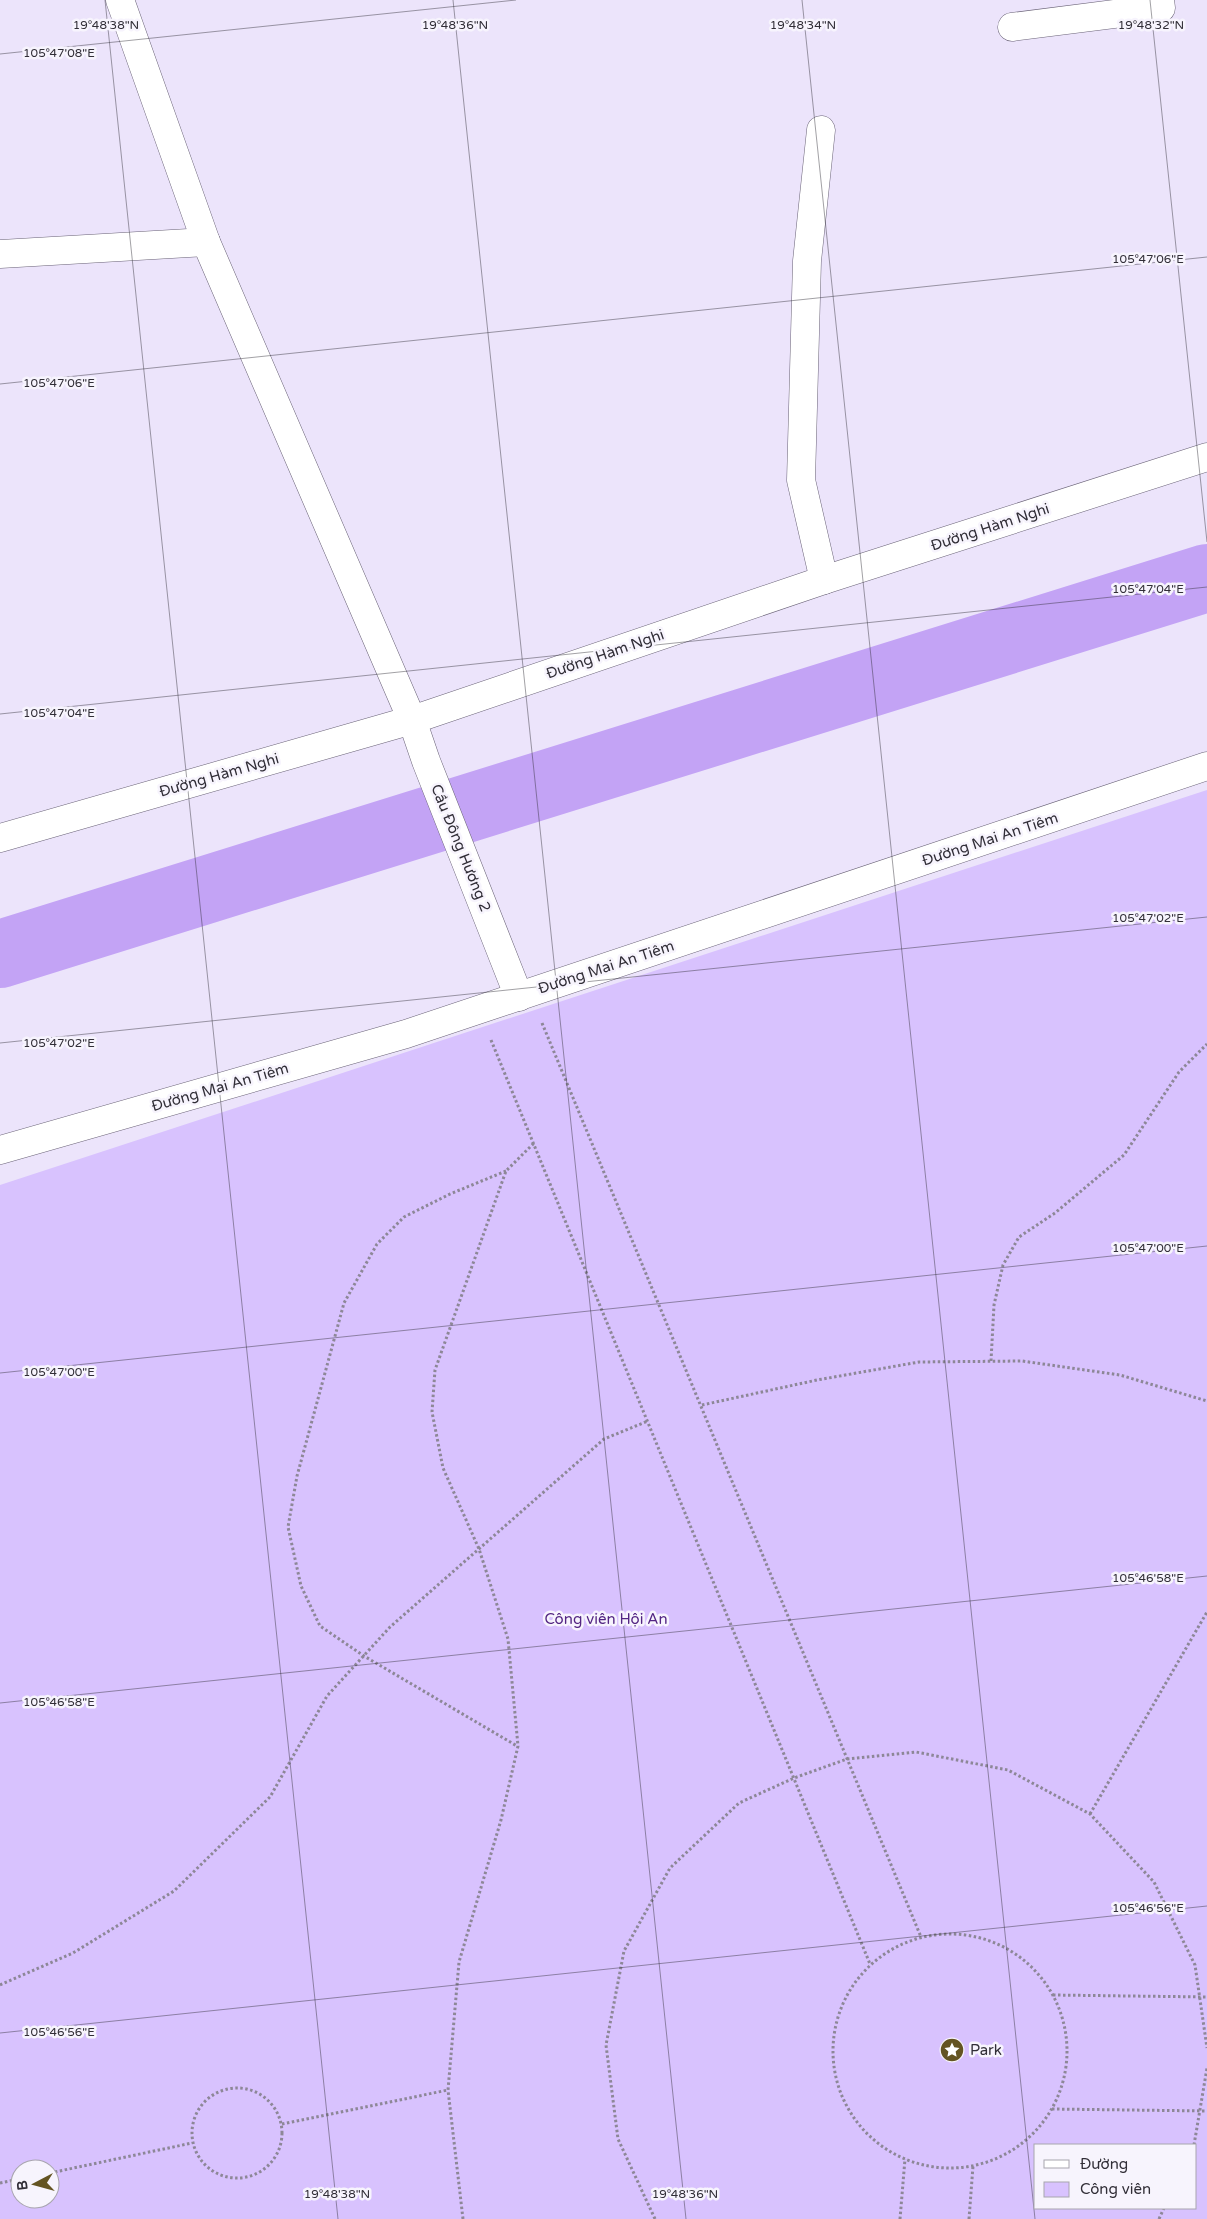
<svg xmlns="http://www.w3.org/2000/svg" width="1207" height="2219" font-family="'Varela Round',sans-serif">
  <style>
    .green { fill: #d8c2fe; fill-rule: evenodd }
    .lines { fill: none; stroke-linecap: round; stroke-linejoin: round }
    .river { stroke: #c3a3f5; stroke-width: 68 }
    .street-casing { stroke: #6a6377; stroke-width: 29 }
    .secondary-casing { stroke: #6a6377; stroke-width: 29 }
    .path { stroke: #8d8797; stroke-width: 3; stroke-dasharray: 2.5 2.5; stroke-linecap: butt }
    .street { stroke: #fff; stroke-width: 28 }
    .secondary { stroke: #fff; stroke-width: 28 }
    .ticks { fill: none; stroke: #312e37; stroke-width: 1; stroke-opacity: 0.45 }
    .labels { text-anchor: middle; stroke-width: 5; stroke-linejoin: round; paint-order: stroke }
    .street-label { font-size: 15px; fill: #312e37; stroke: #f7f4fd }
    .park-label { font-size: 15px; fill: #532583; stroke: #f7f4fd }
    .poi-label { font-size: 15px; fill: #312e37; stroke: #f7f4fd; text-anchor: start }
    .ticks-label { font-size: 12px; text-anchor: middle; fill: #312e37; stroke: #f7f4fd; stroke-width: 5; stroke-linejoin: round; paint-order: stroke }
  </style>
  <rect width="100%" height="100%" fill="#ece4fb"/>
  <path class="green" d="M1207 790V2219H0V1185ZM1196 2145V2208H1036V2145ZM20 2169H50V2199H20Z"/>
  <g class="lines">
    <path class="river" d="M0 954 1207 578"/>
    <g class="street-casing">
      <g id="street">
        <path d="M120 0 206 242 412 720 426 761 519 997"/>
        <path d="M1012 27 1161 8 1160 0"/>
        <path d="M821 130 807 261 801 480 824 580"/>
        <path d="M0 254 206 242"/>
      </g>
    </g>
    <g class="secondary-casing">
      <g id="secondary">
        <path d="M0 838 412 720 824 580 1207 457"/>
        <path d="M0 1150 406 1034 1207 766"/>
      </g>
    </g>
    <g class="path">
      <path d="M542 1023 921 1937"/>
      <path d="M491 1040 870 1964"/>
      <path d="M506 1171 450 1194 404 1217 377 1244 344 1303 297 1476 288 1527 301 1586 320 1626 364 1656 517 1746"/>
      <path d="M991 1361 994 1305 1003 1265 1019 1237 1055 1213 1124 1155 1179 1072 1207 1044"/>
      <path d="M702 1405 817 1380 919 1362 1022 1361 1120 1375 1207 1401"/>
      <path d="M1090 1814 1207 1612"/>
      <circle cx="950" cy="2051" r="117"/>
      <path d="M0 1985 73 1953 174 1891 270 1797 327 1696 390 1627 604 1439 648 1421"/>
      <path d="M1053 1995 1207 1997"/>
      <circle cx="237" cy="2133" r="45"/>
      <path d="M1052 2109 1207 2111"/>
      <path d="M282 2124 448 2090"/>
      <path d="M1194 2145 1207 2068"/>
      <path d="M50 2173 192 2143"/>
      <path d="M0 2183 20 2179"/>
      <path d="M463 2219 448 2090 459 1962 501 1820 518 1746 508 1639 479 1549 443 1468 432 1412 435 1370 506 1171 534 1143"/>
      <path d="M655 2219 618 2139 606 2045 624 1951 670 1868 739 1803 794 1778 847 1759 916 1752 1008 1770 1090 1814 1154 1882 1195 1965 1207 2048"/>
      <path d="M900 2219 905 2159"/>
      <path d="M969 2219 973 2166"/>
      <path d="M1159 2219 1164 2208"/>
    </g>
    <use href="#street" class="street"/>
    <use href="#secondary" class="secondary"/>
  </g>
  <path class="ticks" d="M105 0 338 2219M453 0 686 2219M802 0 1035 2219M1150 0 1207 542M0 54 516 0M0 384 1207 257M0 714 1207 587M0 1043 1207 917M0 1373 1207 1246M0 1703 1207 1576M0 2033 1207 1906"/>
  <defs>
    <g id="sight-disc" transform="scale(1.25)"><circle r="9.5" fill="#645422" stroke="#f7f4fd"/><path d="M0-6L1.8-2.2L6-1.7L2.9 1.2L3.7 5.4L0 3.3L-3.7 5.4L-2.9 1.2L-6-1.7L-1.8-2.2Z" fill="#fff"/></g>
  </defs>
  <g fill-rule="evenodd">
    <use href="#sight-disc" x="952" y="2050"/>
  </g>
  <g class="labels">
    <g class="street-label">
      <text transform="translate(990 527) rotate(-18)" y="5">Đường Hàm Nghi</text>
      <text transform="translate(605 654) rotate(-19)" y="5">Đường Hàm Nghi</text>
      <text transform="translate(219 775) rotate(-16)" y="5">Đường Hàm Nghi</text>
      <text transform="translate(990 839) rotate(-18)" y="5">Đường Mai An Tiêm</text>
      <text transform="translate(461 848) rotate(68)" y="5">Cầu Đông Hương 2</text>
      <text transform="translate(606 967) rotate(-18)" y="5">Đường Mai An Tiêm</text>
      <text transform="translate(220 1087) rotate(-16)" y="5">Đường Mai An Tiêm</text>
    </g>
    <g class="park-label">
      <text x="606" y="1624">Công viên Hội An</text>
    </g>
    <g class="poi-label">
      <text x="970" y="2055">Park</text>
    </g>
  </g>
  <g class="ticks-label">
    <text x="106" y="29">19°48'38"N</text>
    <text x="455" y="29">19°48'36"N</text>
    <text x="803" y="29">19°48'34"N</text>
    <text x="1151" y="29">19°48'32"N</text>
    <text x="59" y="57">105°47'08"E</text>
    <text x="1148" y="263">105°47'06"E</text>
    <text x="59" y="387">105°47'06"E</text>
    <text x="1148" y="593">105°47'04"E</text>
    <text x="59" y="717">105°47'04"E</text>
    <text x="1148" y="922">105°47'02"E</text>
    <text x="59" y="1047">105°47'02"E</text>
    <text x="1148" y="1252">105°47'00"E</text>
    <text x="59" y="1376">105°47'00"E</text>
    <text x="1148" y="1582">105°46'58"E</text>
    <text x="59" y="1706">105°46'58"E</text>
    <text x="1148" y="1912">105°46'56"E</text>
    <text x="59" y="2036">105°46'56"E</text>
    <text x="337" y="2198">19°48'38"N</text>
    <text x="685" y="2198">19°48'36"N</text>
  </g>
  <rect x="1034" y="2144" width="162" height="65" fill="#f7f4fd" stroke="#a8a5ae"/>
  <rect x="1044" y="2160" width="25" height="8" fill="#ffffff" stroke="#a8a5ae"/>
  <text x="1080" y="2169" font-size="15" fill="#312e37">Đường</text>
  <rect x="1044" y="2182" width="25" height="15" fill="#d8c2fe" stroke="#a8a5ae"/>
  <text x="1080" y="2194" font-size="15" fill="#312e37">Công viên</text>
  <g transform="translate(35 2184) rotate(264)"><circle r="24" fill="#f7f4fd" stroke="#a8a5ae"/>
  <path d="M0-4L9 19L0 12L-9 19Z" fill="#645422"/>
  <text y="-8" font-size="14" font-weight="bold" text-anchor="middle" fill="#312e37">B</text>
  </g>
</svg>
